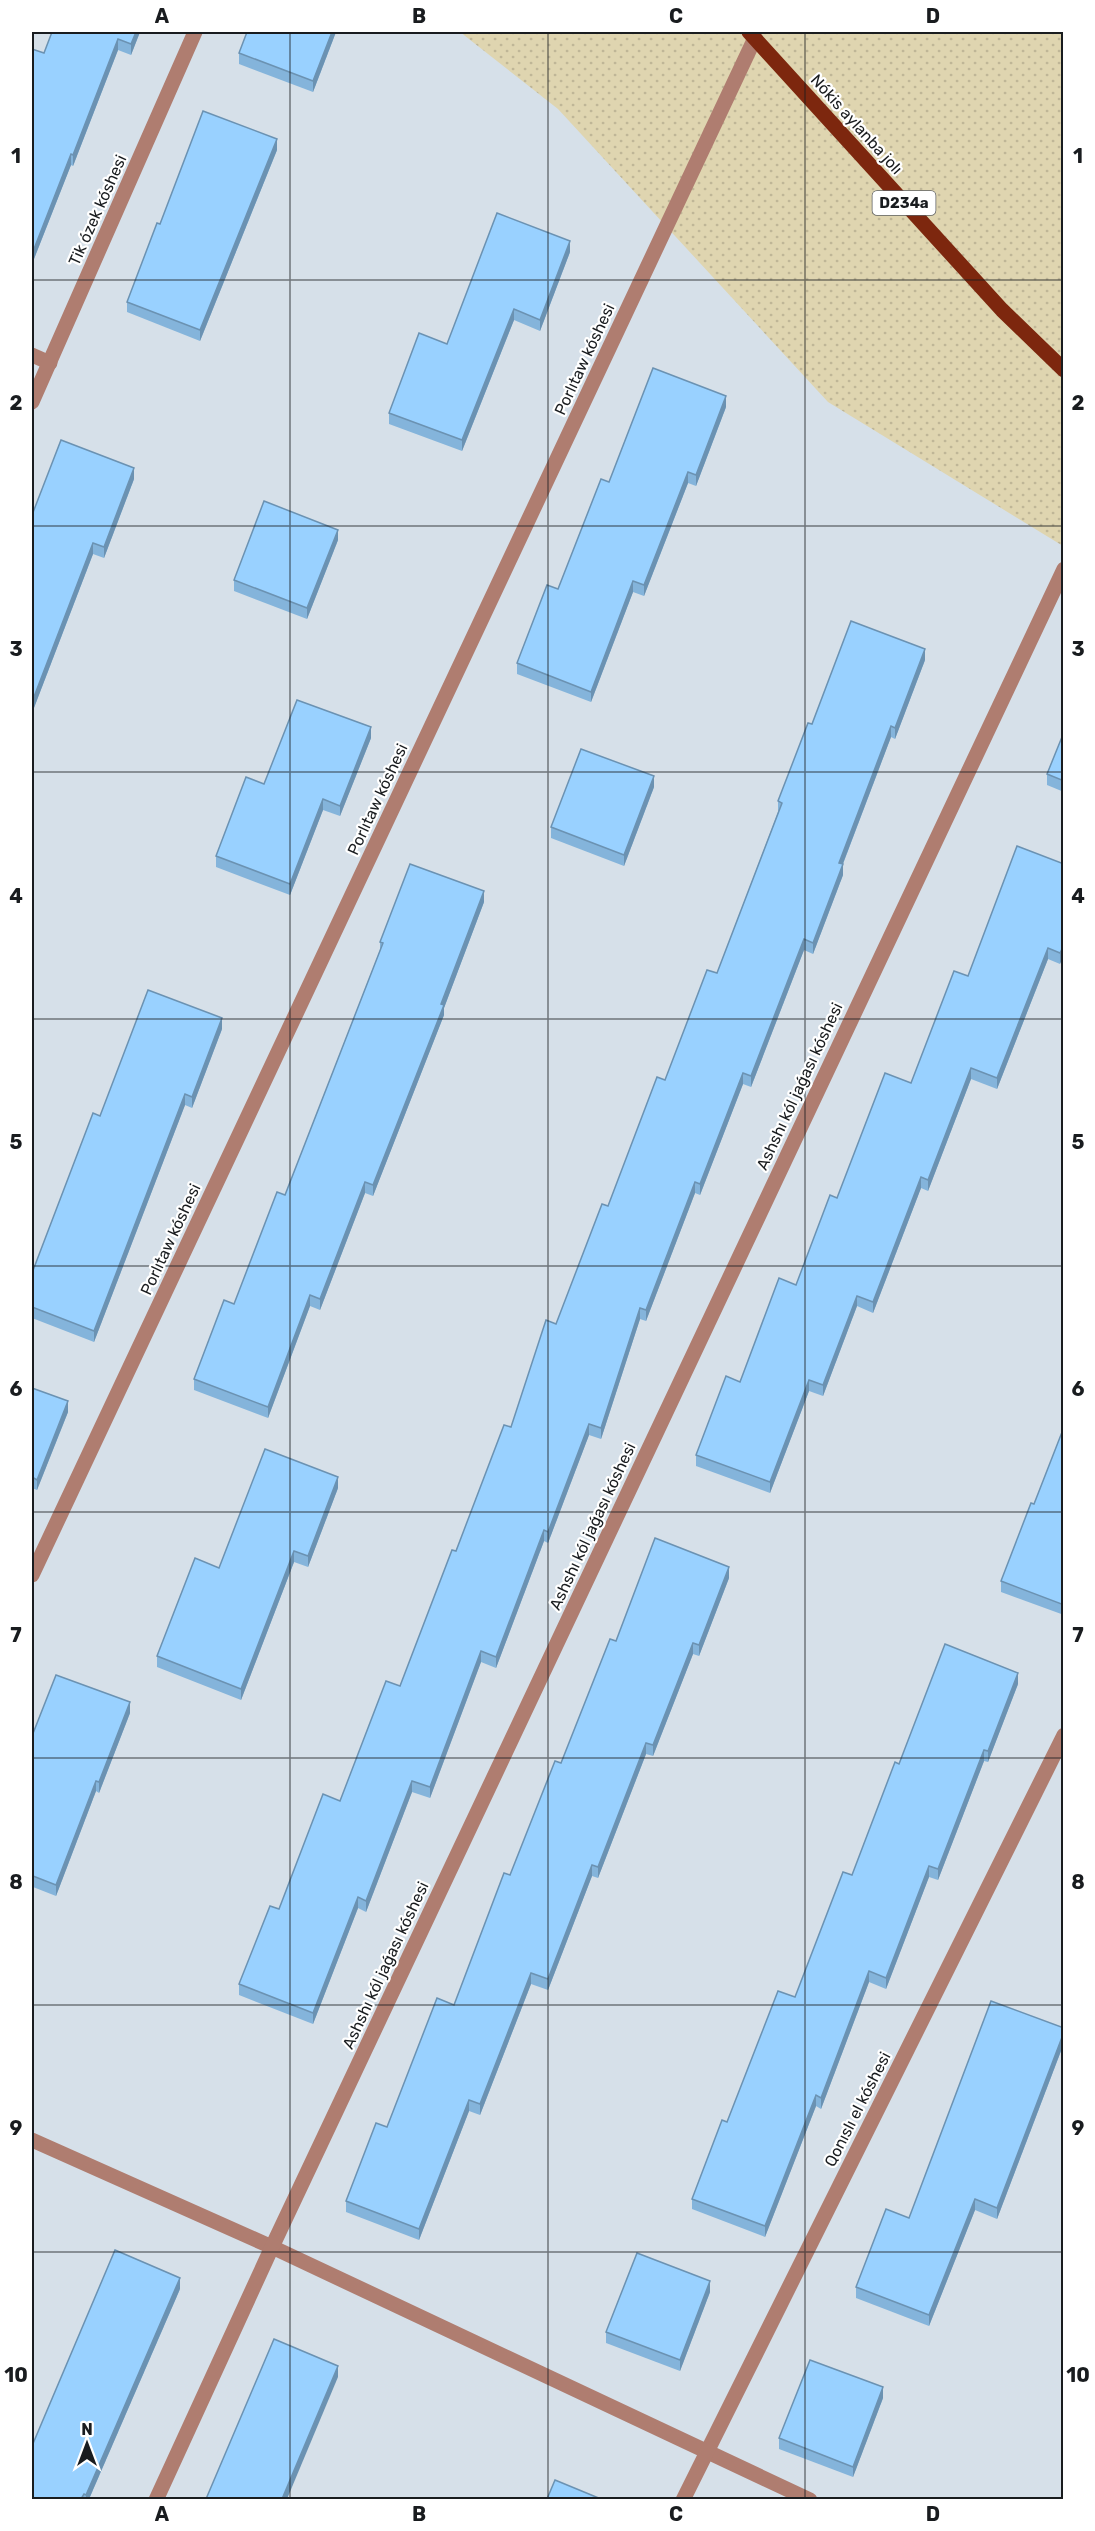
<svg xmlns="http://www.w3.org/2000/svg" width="1095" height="2531" font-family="Rubik,sans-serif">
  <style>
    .sand { fill: url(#sand-dots) }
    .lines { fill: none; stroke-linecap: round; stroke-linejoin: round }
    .street { stroke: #af7d70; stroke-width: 15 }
    .primary { stroke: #7d270e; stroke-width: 15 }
    .wall { fill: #84b4db }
    .shaded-wall { fill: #6b92b2 }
    .building { fill: #99d1ff; stroke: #6b92b2; stroke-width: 1.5 }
    .grid { fill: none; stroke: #191c1f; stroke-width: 1.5; stroke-opacity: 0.55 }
    .labels { text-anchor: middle; stroke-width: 4.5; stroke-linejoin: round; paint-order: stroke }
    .shield { fill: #fff; stroke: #5e6062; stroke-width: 1.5 }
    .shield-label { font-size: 15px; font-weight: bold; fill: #191c1f }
    .street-label { font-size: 16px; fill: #191c1f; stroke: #fff }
    .neatline { fill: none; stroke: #191c1f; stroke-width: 2 }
    .grid-label { font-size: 20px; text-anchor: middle; font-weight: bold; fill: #191c1f }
  </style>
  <defs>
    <pattern id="sand-dots" width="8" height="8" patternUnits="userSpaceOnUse" patternTransform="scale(1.5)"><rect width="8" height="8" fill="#dfd5b0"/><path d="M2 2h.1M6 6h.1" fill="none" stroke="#bfb697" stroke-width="1.8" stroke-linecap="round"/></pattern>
  </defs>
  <rect width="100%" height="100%" fill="#d6e0e9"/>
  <path class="sand" d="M460 32H1063V546L828 402 558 109Z"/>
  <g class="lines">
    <g class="street">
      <path d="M32 355 50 363"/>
      <path d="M32 402 195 32"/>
      <path d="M32 1575 755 38"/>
      <path d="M32 2140 272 2247 810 2500"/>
      <path d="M156 2500 272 2247 1064 569"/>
      <path d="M683 2500 1064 1735"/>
    </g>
    <path class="primary" d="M749 32 1002 310 1064 370"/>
  </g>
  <g class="wall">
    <path d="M52 32H140L131 55 118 50 73 166 71 165 32 264V49L44 53Z"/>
    <path d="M247 32H336L313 92 239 64V53Z"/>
    <path d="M277 150 200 341 127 312V302L160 224Z"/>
    <path d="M570 252 540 331 514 320 462 451 389 424V413L447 344Z"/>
    <path d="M726 407 696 486 688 483 644 596 633 592 591 702 517 674V663L558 589 609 482Z"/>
    <path d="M134 479 104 558 93 554 32 713V515Z"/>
    <path d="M338 540 307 619 234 591V580Z"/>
    <path d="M925 660 895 739 891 737 843 864V875L813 954 804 950 751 1087 743 1084 700 1195 695 1193 646 1321 640 1319 601 1439 589 1435 548 1543 544 1541 496 1668 481 1662 430 1798 412 1792 366 1912 358 1908 313 2024 239 1995V1984L279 1909 340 1801 400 1686 456 1551 608 1206 665 1080 717 973 778 812V801L812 724Z"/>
    <path d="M1064 732V792L1047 785V774Z"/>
    <path d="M371 738 340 816 323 810 290 895 216 867V856L264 784Z"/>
    <path d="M654 787 624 866 551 838V827Z"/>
    <path d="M1064 864 1060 964 1048 959 997 1089 971 1079 928 1191 921 1188 873 1313 857 1306 823 1396 809 1391 770 1493 696 1466V1455L796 1285 837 1198 911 1083 968 976Z"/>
    <path d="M484 902 444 1008V1015L373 1196 365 1193 320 1310 310 1306 268 1418 194 1390V1379L234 1304 285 1195 380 950V942Z"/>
    <path d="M222 1029 192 1108 185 1105 94 1342 32 1318V1273L100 1116Z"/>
    <path d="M32 1388 68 1412 37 1490 32 1488Z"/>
    <path d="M1064 1427V1615L1001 1592V1581L1034 1504Z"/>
    <path d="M338 1488 308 1567 294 1562 241 1700 157 1667V1656L219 1568Z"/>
    <path d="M729 1578 699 1656 693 1654 653 1756 646 1754 598 1878 592 1876 548 1990 531 1984 480 2115 469 2111 419 2240 346 2212V2201L454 2005 510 1875 616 1641Z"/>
    <path d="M1018 1684 988 1762 984 1761 938 1880 929 1877 886 1989 869 1982 821 2109 816 2106 765 2237 692 2209V2199L727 2122 795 1997 852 1875 899 1764Z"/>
    <path d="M130 1713 99 1793 96 1791 56 1896 33 1887 32 1736Z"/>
    <path d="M1064 2028V2043L997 2219 975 2210 929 2326 856 2298V2287L909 2218Z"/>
    <path d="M180 2289 89 2499H32Z"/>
    <path d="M710 2292 680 2371 606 2343V2332Z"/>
    <path d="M883 2398 853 2477 779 2449V2438Z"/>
  </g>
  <g class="shaded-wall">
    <path d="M136 32H140L131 55V44Z"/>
    <path d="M332 32H336L313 92V81Z"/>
    <path d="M118 39V50L73 166V155Z"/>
    <path d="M277 139V150L200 341V330Z"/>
    <path d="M71 154V165L32 264V254Z"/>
    <path d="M570 241V252L540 331V320Z"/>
    <path d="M514 309V320L462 451V440Z"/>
    <path d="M726 396V407L696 486V475Z"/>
    <path d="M134 468V479L104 558V547Z"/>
    <path d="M688 472V483L644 596V585Z"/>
    <path d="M338 530V540L307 619V608Z"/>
    <path d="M93 543V554L32 713V702Z"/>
    <path d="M633 581V592L591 702V692Z"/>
    <path d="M925 649V660L895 739V728Z"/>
    <path d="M891 726V737L839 874V863Z"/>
    <path d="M371 727V738L340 816V806Z"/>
    <path d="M654 776V787L624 866V855Z"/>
    <path d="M323 799V810L290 895V884Z"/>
    <path d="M843 864V875L813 954V943Z"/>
    <path d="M484 891V902L444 1008V1015L373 1196V1185Z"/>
    <path d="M804 939V950L751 1087V1076Z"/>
    <path d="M1064 945V956L1060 964V953Z"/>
    <path d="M1048 948V959L997 1089V1078Z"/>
    <path d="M222 1018V1029L192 1108V1097Z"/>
    <path d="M971 1068V1079L928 1191V1180Z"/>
    <path d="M743 1073V1084L700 1195V1184Z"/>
    <path d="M185 1094V1105L94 1342V1331Z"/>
    <path d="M921 1177V1188L873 1313V1302Z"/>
    <path d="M365 1182V1193L320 1310V1299Z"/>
    <path d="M695 1182V1193L646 1321V1310Z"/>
    <path d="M310 1295V1306L268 1418V1407Z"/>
    <path d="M857 1296V1306L823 1396V1385Z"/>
    <path d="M640 1308V1319L601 1439V1428Z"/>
    <path d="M809 1380V1391L770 1493V1482Z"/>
    <path d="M68 1401V1412L37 1490V1480Z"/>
    <path d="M589 1424V1435L548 1543V1532Z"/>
    <path d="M338 1477V1488L308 1567V1556Z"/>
    <path d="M544 1530V1541L496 1668V1657Z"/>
    <path d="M294 1551V1562L241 1700V1689Z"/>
    <path d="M729 1567V1578L699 1656V1645Z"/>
    <path d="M693 1643V1654L653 1756V1745Z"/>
    <path d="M481 1651V1662L430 1798V1787Z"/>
    <path d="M1018 1673V1684L988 1762V1751Z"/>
    <path d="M130 1702V1713L99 1793V1782Z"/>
    <path d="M646 1743V1754L598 1878V1867Z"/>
    <path d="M984 1750V1761L938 1880V1869Z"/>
    <path d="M96 1781V1791L56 1896V1885Z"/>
    <path d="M412 1781V1792L366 1912V1901Z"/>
    <path d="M592 1865V1876L548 1990V1979Z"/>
    <path d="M929 1866V1877L886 1989V1978Z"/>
    <path d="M33 1876V1887L32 1890V1879Z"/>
    <path d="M358 1897V1908L313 2024V2013Z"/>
    <path d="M869 1971V1982L821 2109V2098Z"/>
    <path d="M531 1973V1984L480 2115V2104Z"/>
    <path d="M1064 2032V2043L997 2219V2208Z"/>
    <path d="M816 2095V2106L765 2237V2226Z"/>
    <path d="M469 2100V2111L419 2240V2229Z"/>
    <path d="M975 2199V2210L929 2326V2315Z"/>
    <path d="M180 2278V2289L89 2499H86V2495Z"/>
    <path d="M710 2281V2292L680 2371V2360Z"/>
    <path d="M338 2366V2377L287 2499H282Z"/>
    <path d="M883 2387V2398L853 2477V2467Z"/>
  </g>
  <g class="building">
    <path d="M52 32H136L131 44 118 39 73 155 71 154 32 254V49L44 53Z"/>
    <path d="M247 32H332L313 81 239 53Z"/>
    <path d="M203 111 277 139 200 330 127 302 157 223 160 224Z"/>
    <path d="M497 213 570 241 540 320 514 309 462 440 389 413 419 333 447 344Z"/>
    <path d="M653 368 726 396 696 475 688 472 644 585 633 581 591 692 517 663 547 585 558 589 601 479 609 482Z"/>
    <path d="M61 440 134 468 104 547 93 543 32 702V515Z"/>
    <path d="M264 501 338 530 307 608 234 580Z"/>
    <path d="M851 621 925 649 895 728 891 726 839 863 843 864 813 943 804 939 751 1076 743 1073 700 1184 695 1182 646 1310 640 1308 601 1428 589 1424 548 1532 544 1530 496 1657 481 1651 430 1787 412 1781 366 1901 358 1897 313 2013 239 1984 270 1906 279 1909 323 1794 340 1801 386 1681 400 1686 452 1550 456 1551 504 1425 511 1427 546 1320 556 1324 602 1204 608 1206 657 1077 665 1080 707 970 717 973 782 803 778 801 808 723 812 724Z"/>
    <path d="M297 700 371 727 340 806 323 799 290 884 216 856 246 777 264 784Z"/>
    <path d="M1064 732V781L1047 774Z"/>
    <path d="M581 749 654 776 624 855 551 827Z"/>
    <path d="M1017 846 1064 864V945L1060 953 1048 948 997 1078 971 1068 928 1180 921 1177 873 1302 857 1296 823 1385 809 1380 770 1482 696 1455 726 1376 740 1382 779 1278 796 1285 830 1195 837 1198 885 1073 911 1083 954 971 968 976Z"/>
    <path d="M410 864 484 891 441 1004 444 1005 373 1185 365 1182 320 1299 310 1295 268 1407 194 1379 224 1300 234 1304 277 1192 285 1195 383 943 380 942Z"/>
    <path d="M148 990 222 1018 192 1097 185 1094 94 1331 32 1307V1273L93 1113 100 1116Z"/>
    <path d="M32 1388 68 1401 37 1480 32 1477Z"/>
    <path d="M1064 1427V1605L1001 1581 1031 1503 1034 1504Z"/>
    <path d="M265 1449 338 1477 308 1556 294 1551 241 1689 157 1656 195 1558 219 1568Z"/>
    <path d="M655 1538 729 1567 699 1645 693 1643 653 1745 646 1743 598 1867 592 1865 548 1979 531 1973 480 2104 469 2100 419 2229 346 2201 376 2123 387 2127 437 1998 454 2005 504 1873 510 1875 555 1761 561 1763 610 1639 616 1641Z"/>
    <path d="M945 1644 1018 1673 988 1751 984 1750 938 1869 929 1866 886 1978 869 1971 821 2098 816 2095 765 2226 692 2199 722 2120 727 2122 778 1991 795 1997 843 1872 852 1875 895 1762 899 1764Z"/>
    <path d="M56 1675 130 1702 99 1782 96 1781 56 1885 33 1876 32 1879V1736Z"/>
    <path d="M991 2001 1064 2028V2032L997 2208 975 2199 929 2315 856 2287 886 2209 909 2218Z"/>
    <path d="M115 2250 180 2278 86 2495 84 2494 81 2499H32V2446Z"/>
    <path d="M637 2253 710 2281 680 2360 606 2332Z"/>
    <path d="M274 2339 338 2366 282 2499H206Z"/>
    <path d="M810 2360 883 2387 853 2467 779 2438Z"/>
    <path d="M555 2480 601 2499H547Z"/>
  </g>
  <path class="grid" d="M290 32V2500M548 32V2500M805 32V2500M32 280H1064M32 526H1064M32 772H1064M32 1019H1064M32 1266H1064M32 1512H1064M32 1758H1064M32 2005H1064M32 2252H1064"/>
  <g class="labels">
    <rect class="shield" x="872.5" y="191" width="63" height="24" rx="4.5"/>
    <g class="shield-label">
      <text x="904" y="208">D234a</text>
    </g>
    <g class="street-label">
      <text transform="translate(857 124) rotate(48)" y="6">Nókis aylanba jolı</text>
      <text transform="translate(97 210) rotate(-66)" y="6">Tik ózek kóshesi</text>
      <text transform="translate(584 359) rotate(-65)" y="6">Porlıtaw kóshesi</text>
      <text transform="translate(377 799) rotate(-65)" y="6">Porlıtaw kóshesi</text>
      <text transform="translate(799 1086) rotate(-65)" y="6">Ashshı kól jaǵası kóshesi</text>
      <text transform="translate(170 1239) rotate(-65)" y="6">Porlıtaw kóshesi</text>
      <text transform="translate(592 1526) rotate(-65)" y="6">Ashshı kól jaǵası kóshesi</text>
      <text transform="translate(385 1965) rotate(-65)" y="6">Ashshı kól jaǵası kóshesi</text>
      <text transform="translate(857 2109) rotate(-63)" y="6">Qonıslı el kóshesi</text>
    </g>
  </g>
  <rect width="1095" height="2531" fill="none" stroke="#ffffff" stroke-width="66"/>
  <g transform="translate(87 2444)" stroke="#ffffff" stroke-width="4.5" paint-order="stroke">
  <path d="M0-4.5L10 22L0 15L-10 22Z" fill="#191c1f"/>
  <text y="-9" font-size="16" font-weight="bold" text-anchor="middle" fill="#191c1f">N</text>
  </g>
  <rect x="33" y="33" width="1029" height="2465" class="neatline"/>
  <g class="grid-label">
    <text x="162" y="23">A</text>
    <text x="419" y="23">B</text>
    <text x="676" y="23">C</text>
    <text x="933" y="23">D</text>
    <text x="16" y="163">1</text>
    <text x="1078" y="163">1</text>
    <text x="16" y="410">2</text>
    <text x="1078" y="410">2</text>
    <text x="16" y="656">3</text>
    <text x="1078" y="656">3</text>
    <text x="16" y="903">4</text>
    <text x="1078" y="903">4</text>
    <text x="16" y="1149">5</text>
    <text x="1078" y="1149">5</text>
    <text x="16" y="1396">6</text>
    <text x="1078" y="1396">6</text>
    <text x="16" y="1642">7</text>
    <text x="1078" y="1642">7</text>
    <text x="16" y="1889">8</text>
    <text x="1078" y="1889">8</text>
    <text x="16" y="2135">9</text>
    <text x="1078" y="2135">9</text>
    <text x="16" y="2382">10</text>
    <text x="1078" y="2382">10</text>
    <text x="162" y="2521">A</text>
    <text x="419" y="2521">B</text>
    <text x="676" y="2521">C</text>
    <text x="933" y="2521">D</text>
  </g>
</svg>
